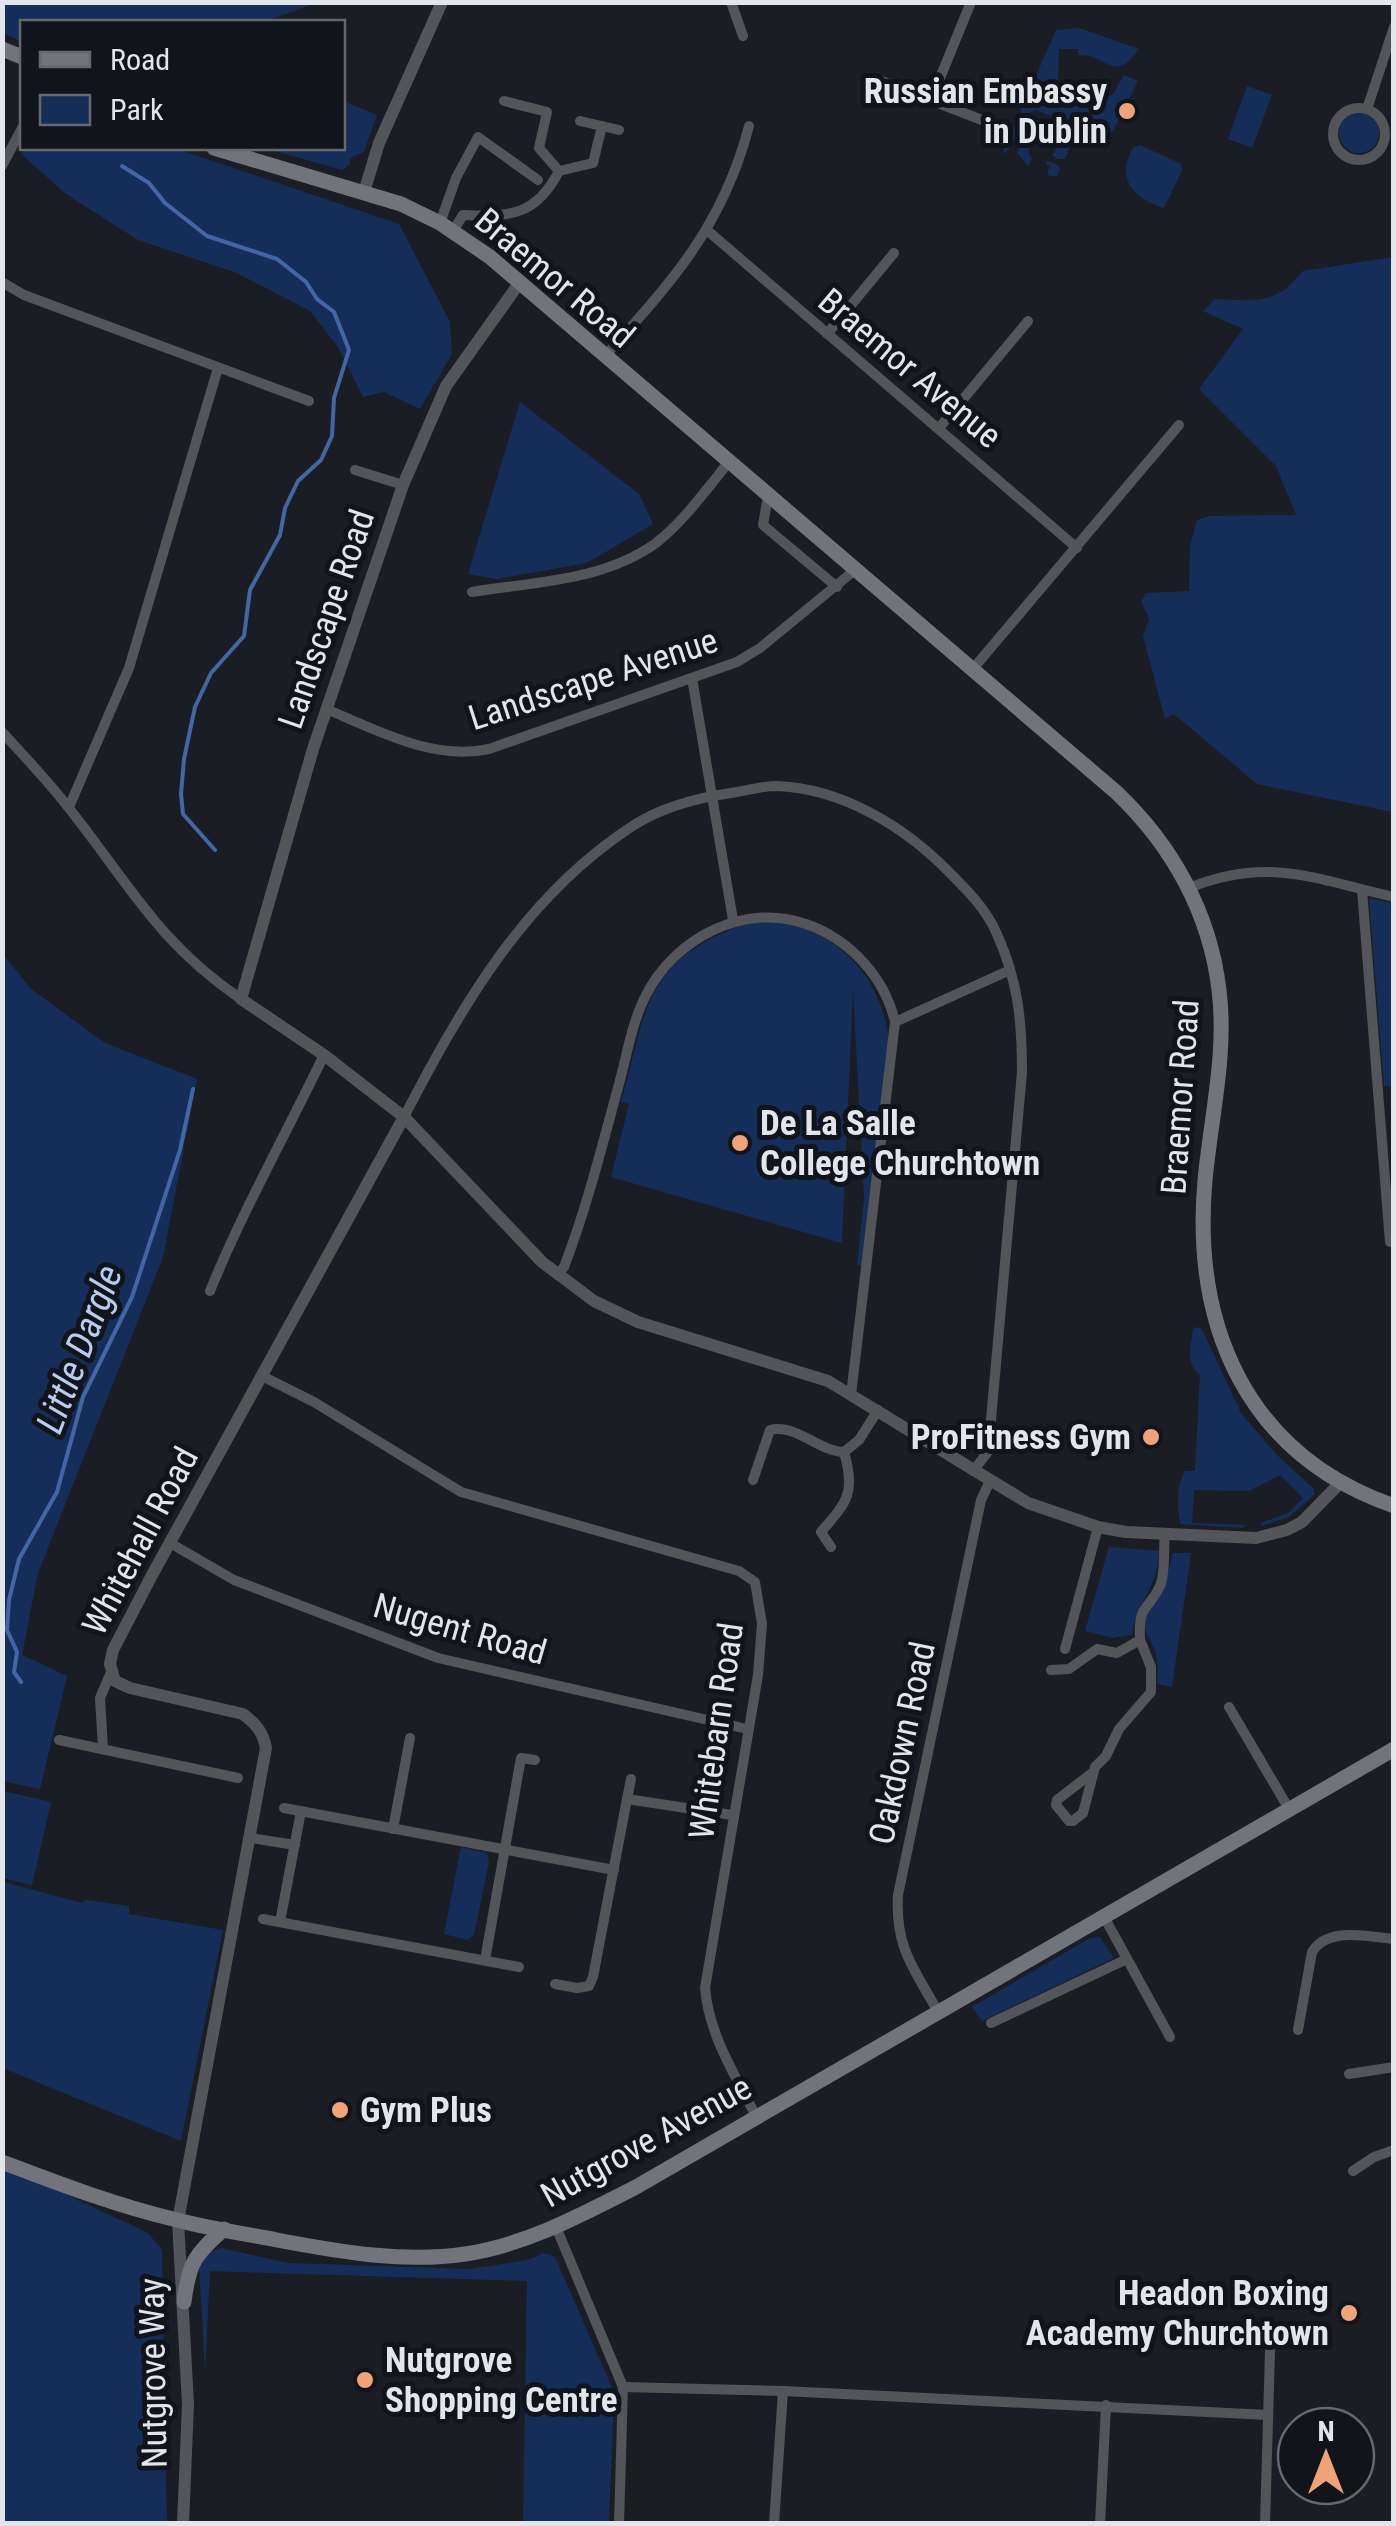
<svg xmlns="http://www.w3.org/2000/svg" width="1396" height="2526" font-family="'Roboto Condensed',sans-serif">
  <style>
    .green { fill: #152e59 }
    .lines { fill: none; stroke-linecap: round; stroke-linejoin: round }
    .stream { stroke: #4367a5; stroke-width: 4 }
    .minor { stroke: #535558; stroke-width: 10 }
    .tertiary { stroke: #535558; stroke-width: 12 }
    .secondary { stroke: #71747a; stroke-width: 15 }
    .poi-dot { fill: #efa377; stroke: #11151b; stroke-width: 4 }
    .labels { text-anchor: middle; stroke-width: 10; stroke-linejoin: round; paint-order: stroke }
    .poi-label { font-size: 35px; font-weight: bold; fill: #e2e5ea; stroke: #11151b; text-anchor: end }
    .street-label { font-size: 35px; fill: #e2e5ea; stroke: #11151b }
    .water-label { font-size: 38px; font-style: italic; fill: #b7ccef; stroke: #11151b }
  </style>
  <rect width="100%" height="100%" fill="#1a1e24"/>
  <g class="green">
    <path d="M3 2H317V3L263 22H22V42L3 33Z"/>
    <path d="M1079 28 1139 49C1114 85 1107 54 1079 55L1078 49H1059L1058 82 1071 83 1073 95 1095 100 1100 94 1108 92V97L1113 94 1124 75 1138 81 1113 131 1102 136 1036 110 1024 116 1010 149 1002 154 1056 30Z"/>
    <path d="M1247 86 1272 95 1252 148 1228 139Z"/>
    <path d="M343 101 377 115 364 152 350 158V164L342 170 265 148H342Z"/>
    <circle cx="1359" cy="133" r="20"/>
    <path d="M1037 118 1074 135 1065 159H1056L1054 163 1060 168 1057 177 1047 175 1050 166 1046 164 1047 161 1054 163 1056 157 1052 156 1062 139 1051 135 1049 138 1038 135 1028 152 1032 158 1028 166 1017 152 1031 122Z"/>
    <path d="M1140 145 1181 164 1182 170 1164 208C1134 199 1115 179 1133 148Z"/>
    <path d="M26 148H174L399 224 450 322 452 354 420 409 384 392 363 397 338 347 310 311 237 273 138 240 66 194 21 154Z"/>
    <path d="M1393 257H1394L1393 812 1257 784 1174 714 1165 719 1143 636 1149 619 1141 601 1146 593 1189 591 1190 545 1197 520 1210 516 1296 515 1276 466 1199 389 1243 329 1203 311 1215 299C1254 301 1277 305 1303 271Z"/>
    <path d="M520 402 639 494 653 524 587 563 497 579 468 574Z"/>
    <path d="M1369 898 1393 903 1392 1087 1384 1086Z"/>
    <path d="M750 922C763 922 777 921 790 924 847 938 884 986 889 1043L864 1266 857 1265 864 1199 853 989 842 1243 611 1177 629 1104 621 1102C648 1004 644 960 750 922Z"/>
    <path d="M2 953 31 989 105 1043 197 1079 163 1257 38 1573 22 1655 67 1676 40 1789 2 1781Z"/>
    <path d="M1197 1327 1202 1329 1241 1413 1277 1455 1314 1489V1495L1289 1517 1261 1526V1523L1288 1513 1303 1498 1280 1475 1249 1491 1194 1490 1192 1523 1245 1525 1242 1528 1181 1524C1176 1510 1177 1484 1185 1471H1195L1200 1375C1185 1364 1191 1346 1193 1329Z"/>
    <path d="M1109 1547 1159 1551C1160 1585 1135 1603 1132 1635L1113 1638 1085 1631Z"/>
    <path d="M1173 1553H1191L1172 1687 1157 1684 1158 1667 1155 1650 1144 1628 1146 1616 1164 1588Z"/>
    <path d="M3 1791 51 1802 32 1885 3 1878Z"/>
    <path d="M461 1847 487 1853 489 1861 474 1935 468 1940 444 1934Z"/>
    <path d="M3 1882 82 1903 86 1900 129 1906V1914L223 1930 181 2141 3 2068Z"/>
    <path d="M1100 1937 1114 1958 982 2021 972 2007 1090 1938Z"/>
    <path d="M3 2165 148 2233 162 2250 167 2523 3 2524Z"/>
    <path d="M221 2248 288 2263 469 2269 527 2260 544 2253 555 2257 614 2392 609 2523H523L527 2281 210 2271 205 2370 199 2265 206 2253Z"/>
  </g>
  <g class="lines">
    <g class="stream">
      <path d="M122 166 149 183 165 203 207 236 277 259 306 282 317 299 334 312 349 350 334 398 332 436 321 460 298 481 285 508 280 535 250 590 244 636 211 673 195 707 184 759 181 794 183 814 215 850"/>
      <path d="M21 1682 14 1672 17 1652 7 1630 9 1600 19 1559 57 1492 83 1397 132 1297 180 1150 193 1089"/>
    </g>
    <g class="minor">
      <path d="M731 2 743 36"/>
      <path d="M876 79 987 122"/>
      <path d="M931 100 971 2"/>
      <path d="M504 101 547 112 539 148 559 171"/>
      <circle cx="1359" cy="134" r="26"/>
      <path d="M1367 109 1394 27"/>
      <path d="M580 121 619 130"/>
      <path d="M2 166 22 128"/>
      <path d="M440 223 456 178 478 137 538 180"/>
      <path d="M453 231 463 215C510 217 536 216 559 171L593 163 602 126"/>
      <path d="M708 231 1077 548"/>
      <path d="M2 282 24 295 309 401"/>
      <path d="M827 334 894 253"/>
      <path d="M604 357C672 282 723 226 749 126"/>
      <path d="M940 427 1028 321"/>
      <path d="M355 470 403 485"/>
      <path d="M768 496 763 525 837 587"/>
      <path d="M472 592C533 582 604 581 656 543 683 522 707 489 728 463"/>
      <path d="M972 670 1179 425"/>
      <path d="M692 678 733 920"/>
      <path d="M326 709C377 730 432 761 489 749L737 662 760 648 855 570"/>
      <path d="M2 732C25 757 48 781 68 807 128 882 157 942 241 999"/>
      <path d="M69 807 129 668 218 368"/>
      <path d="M1189 888C1268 856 1315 879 1394 897"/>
      <path d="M1362 890 1390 1242"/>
      <path d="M895 1022 1010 970"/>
      <path d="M404 1117C462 1006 523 898 631 827 661 807 696 798 731 793 746 791 761 786 776 786 842 788 905 827 949 872 967 890 986 909 996 932 1018 980 1022 1020 1022 1072L990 1431 987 1453 973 1471"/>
      <path d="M558 1275 564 1267C587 1207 602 1146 619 1084 627 1055 632 1022 646 995 675 938 744 902 806 924 850 939 885 978 895 1022L851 1395"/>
      <path d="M210 1291C243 1210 286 1134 324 1055"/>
      <path d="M262 1376 314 1402 461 1492 739 1571 755 1582 762 1624 758 1675 705 1988C709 2035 735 2075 756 2116"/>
      <path d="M753 1480 770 1430C795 1423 818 1451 844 1452L859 1440 878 1410"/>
      <path d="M170 1543 234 1580 438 1658 747 1729"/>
      <path d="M831 1547 821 1532C847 1502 856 1493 844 1452"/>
      <path d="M1065 1649 1098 1527"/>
      <path d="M1051 1670 1069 1669 1097 1649 1117 1653 1140 1640C1138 1603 1148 1612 1160 1586 1166 1572 1163 1550 1165 1535"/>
      <path d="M1229 1707 1289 1809"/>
      <path d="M59 1740 238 1778"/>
      <path d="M103 1748 100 1698 111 1672"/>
      <path d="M1092 1773 1057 1800 1056 1805 1069 1821H1073L1083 1813 1095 1767 1106 1756 1119 1729 1151 1692V1667L1140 1640"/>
      <path d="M627 1799 631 1779"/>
      <path d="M284 1808 614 1870"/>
      <path d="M393 1829 410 1738"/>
      <path d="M251 1838 295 1845"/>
      <path d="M1103 1915 1170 2037"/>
      <path d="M263 1919 519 1967"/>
      <path d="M280 1922 301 1811"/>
      <path d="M485 1960 521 1758 535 1760"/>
      <path d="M555 1984 577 1988 589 1986 593 1977 627 1799 732 1815"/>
      <path d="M937 2010C913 1967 895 1947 898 1895L981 1500 990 1481"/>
      <path d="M991 2023 1127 1959"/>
      <path d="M1298 2030 1312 1952C1328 1926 1367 1937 1394 1939"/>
      <path d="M1349 2074 1394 2067"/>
      <path d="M1353 2171 1374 2157 1394 2150"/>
      <path d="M556 2227 623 2387 619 2524"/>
      <path d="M623 2387 783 2391 1268 2415"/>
      <path d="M774 2524 783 2391"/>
      <path d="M1100 2524 1106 2405"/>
      <path d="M1265 2524 1270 2351"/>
    </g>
    <g class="tertiary">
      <path d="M364 192 379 143 442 2"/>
      <path d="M520 282 446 386 403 485 313 749 241 999 324 1055 404 1117 542 1262 594 1301 638 1322 828 1381 1028 1503 1098 1527 1126 1532 1256 1538 1287 1530 1302 1522 1340 1483"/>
      <path d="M183 2524 188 2404 178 2221 266 1748C263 1732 256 1724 243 1714L130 1688 115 1681 110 1664 113 1650 151 1577 404 1117"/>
    </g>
    <g class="secondary">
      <path d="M2 49 22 57"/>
      <path d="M214 148 401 204 440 223 490 257 1116 792C1172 845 1210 913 1219 990 1227 1053 1211 1117 1205 1180 1192 1327 1247 1455 1394 1506"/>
      <path d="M2 2162C60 2184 117 2206 177 2220 211 2229 247 2234 282 2241 341 2252 405 2263 465 2254 526 2245 581 2215 636 2187L1394 1749"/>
      <path d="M184 2302C189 2263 194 2255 224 2229"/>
    </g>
  </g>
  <g class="poi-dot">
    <circle cx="1127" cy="111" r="10"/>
    <circle cx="740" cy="1143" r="10"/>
    <circle cx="1151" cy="1437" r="10"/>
    <circle cx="340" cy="2110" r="10"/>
    <circle cx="1349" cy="2313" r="10"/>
    <circle cx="365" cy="2380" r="10"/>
  </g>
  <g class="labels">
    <g class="poi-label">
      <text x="1107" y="103">Russian Embassy<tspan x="1107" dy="40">in Dublin</tspan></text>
      <text x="760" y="1135" text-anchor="start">De La Salle<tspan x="760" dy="40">College Churchtown</tspan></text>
      <text x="1131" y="1449">ProFitness Gym</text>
      <text x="360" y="2122" text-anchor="start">Gym Plus</text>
      <text x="1329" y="2305">Headon Boxing<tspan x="1329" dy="40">Academy Churchtown</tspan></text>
      <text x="385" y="2372" text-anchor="start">Nutgrove<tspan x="385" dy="40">Shopping Centre</tspan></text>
    </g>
    <g class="street-label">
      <text transform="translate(555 278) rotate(40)" y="12">Braemor Road</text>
      <text transform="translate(910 368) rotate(40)" y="12">Braemor Avenue</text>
      <text transform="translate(326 619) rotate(-71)" y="12">Landscape Road</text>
      <text transform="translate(593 679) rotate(-18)" y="12">Landscape Avenue</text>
      <text transform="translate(1180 1097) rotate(-86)" y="12">Braemor Road</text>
      <text transform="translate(140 1541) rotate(-62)" y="12">Whitehall Road</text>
      <text transform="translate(460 1629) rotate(16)" y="12">Nugent Road</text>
      <text transform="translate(716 1731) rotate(-82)" y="12">Whitebarn Road</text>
      <text transform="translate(902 1743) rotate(-78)" y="12">Oakdown Road</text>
      <text transform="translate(646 2141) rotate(-29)" y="12">Nutgrove Avenue</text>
      <text transform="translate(153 2373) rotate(-91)" y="12">Nutgrove Way</text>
    </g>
    <g class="water-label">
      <text transform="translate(79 1349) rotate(-69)" y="13">Little Dargle</text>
    </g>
  </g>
  <rect width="1396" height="2526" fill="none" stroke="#e2e5ea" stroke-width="10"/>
  <rect x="20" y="20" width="325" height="130" fill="#11151b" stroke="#65686e" stroke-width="2.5"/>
  <rect x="40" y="52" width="50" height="15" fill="#71747a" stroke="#65686e" stroke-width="2.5"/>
  <text x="110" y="70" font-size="30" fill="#e2e5ea">Road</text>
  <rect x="40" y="95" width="50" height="30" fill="#152e59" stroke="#65686e" stroke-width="2.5"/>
  <text x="110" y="120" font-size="30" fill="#e2e5ea">Park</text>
  <g transform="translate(1326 2456)"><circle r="48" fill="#11151b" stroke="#65686e" stroke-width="2.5"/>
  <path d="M0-8L18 38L0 25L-18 38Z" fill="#efa377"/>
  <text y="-15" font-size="28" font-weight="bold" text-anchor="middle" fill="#e2e5ea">N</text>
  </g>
</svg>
